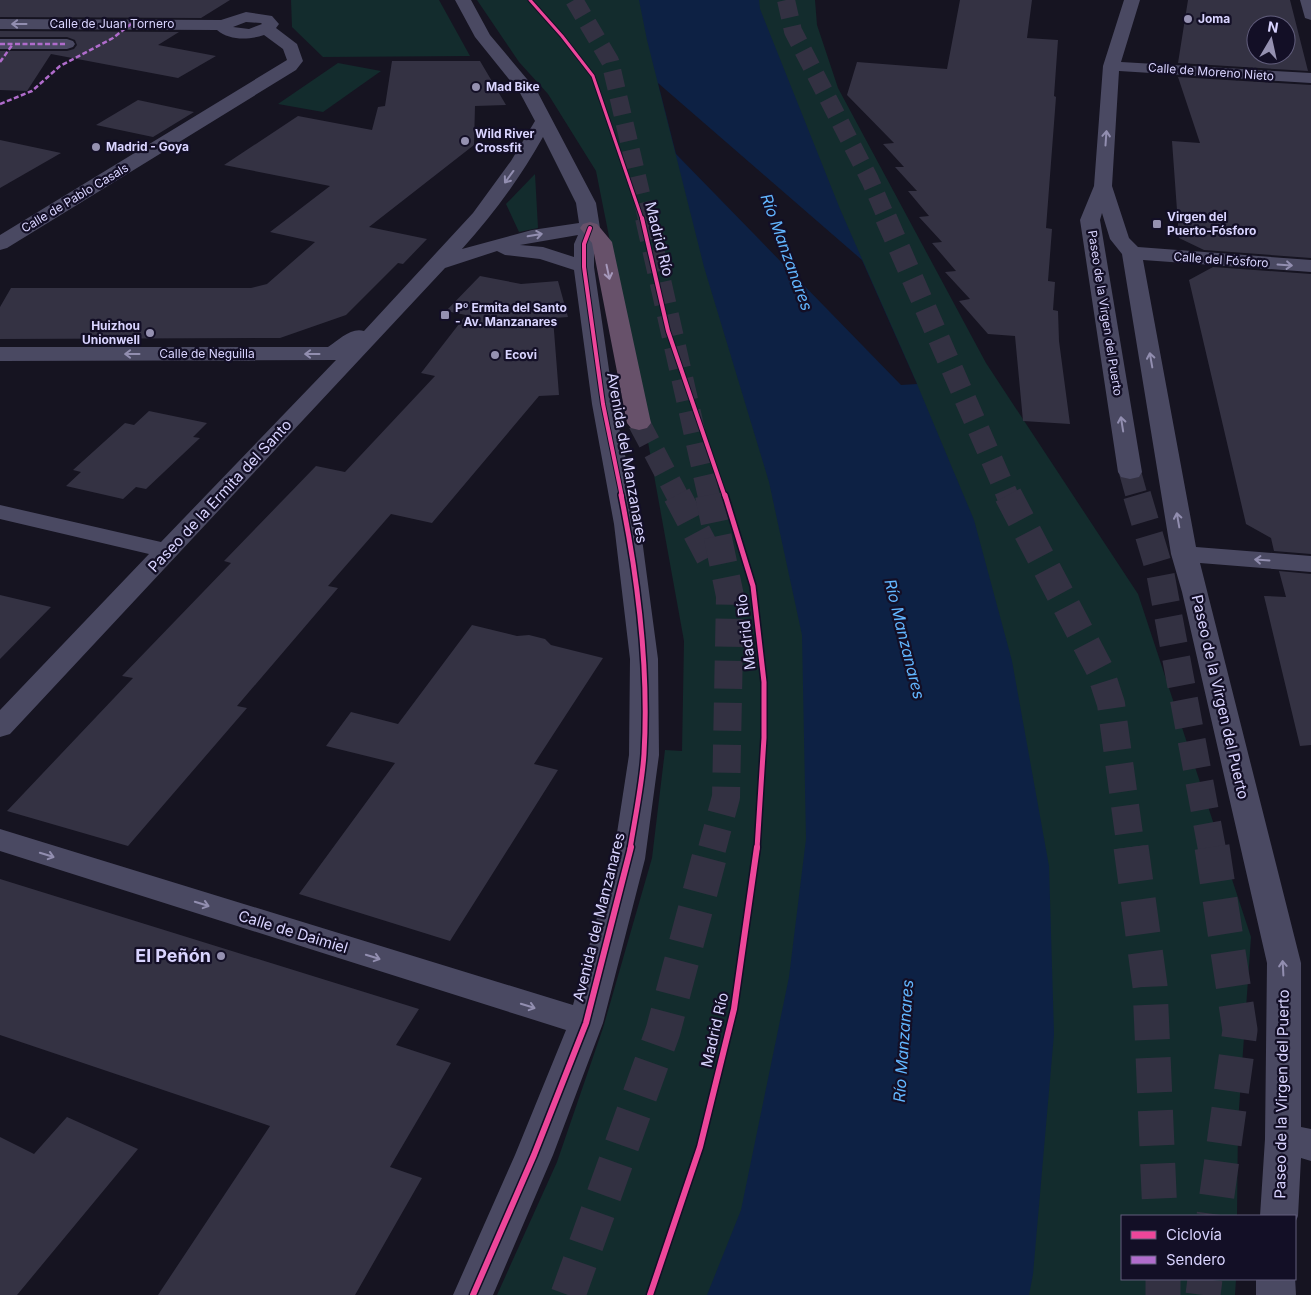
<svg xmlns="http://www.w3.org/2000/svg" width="1311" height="1295" font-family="Inter,sans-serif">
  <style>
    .green { fill: #132c2d }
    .water { fill: #0d2144 }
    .pier { fill: #161421 }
    .building { fill: #343243; fill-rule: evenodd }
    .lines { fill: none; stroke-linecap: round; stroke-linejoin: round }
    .highway-tunnel-far3 { stroke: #333142; stroke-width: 18; stroke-dasharray: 18 9; stroke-linecap: butt }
    .highway-tunnel-far2 { stroke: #333142; stroke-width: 22; stroke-dasharray: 22 11; stroke-linecap: butt }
    .highway-tunnel-far1 { stroke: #333142; stroke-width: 28; stroke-dasharray: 28 14; stroke-linecap: butt }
    .highway-tunnel { stroke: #333142; stroke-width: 35; stroke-dasharray: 35 18; stroke-linecap: butt }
    .minor { fill: #4a4962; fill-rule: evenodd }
    .highway { fill: #67516a; fill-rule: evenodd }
    .quiet { stroke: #b06ccc; stroke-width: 2.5; stroke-dasharray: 5 2.5; stroke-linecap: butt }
    .cycleway-far3-casing { stroke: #130f26; stroke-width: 5 }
    .cycleway-far2-casing { stroke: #130f26; stroke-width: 6 }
    .cycleway-far1-casing { stroke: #130f26; stroke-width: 8 }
    .cycleway-casing { stroke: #130f26; stroke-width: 9 }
    .cycleway-far3 { stroke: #ed469a; stroke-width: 3 }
    .cycleway-far2 { stroke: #ed469a; stroke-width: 4 }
    .cycleway-far1 { stroke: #ed469a; stroke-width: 5 }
    .cycleway { stroke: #ed469a; stroke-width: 6 }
    .oneway { stroke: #928eb0 }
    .oneway2 { stroke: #a699bc }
    .poi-dot { fill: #9591b1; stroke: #130f26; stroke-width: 2 }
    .labels { text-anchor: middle; stroke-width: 4.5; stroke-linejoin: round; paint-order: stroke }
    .far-poi-label { font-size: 12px; font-weight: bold; fill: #d9d4ff; stroke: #130f26; text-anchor: start }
    .far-street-label { font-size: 12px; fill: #d9d4ff; stroke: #130f26 }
    .street-label { font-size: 15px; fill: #d9d4ff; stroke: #130f26 }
    .water-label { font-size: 16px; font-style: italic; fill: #62b6ff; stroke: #130f26 }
    .near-poi-label { font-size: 18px; font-weight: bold; fill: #d9d4ff; stroke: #130f26; text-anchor: end }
  </style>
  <rect width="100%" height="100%" fill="#161421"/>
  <g class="green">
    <path d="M291 0H439L470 56 323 57 292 27Z"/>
    <path d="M477 0H815L817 25 838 88 986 363 1138 594 1251 937 1238 1123 1237 1216H1122V1279H1236L1235 1295H497L557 1162 603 1028 652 858 665 750 682 751 684 641 629 337 596 171 548 94 519 62Z"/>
    <path d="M338 63 381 71 323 112 278 104Z"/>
    <path d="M535 174 538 228 519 232 506 204Z"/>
  </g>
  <path class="water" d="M639 0H759L760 9 840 209 917 384 974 520 1012 661 1049 866 1054 1034 1033 1274 1029 1295H707L741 1210 789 977 806 839 802 635 769 482 704 267 647 40Z"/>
  <path class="pier" d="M658 83 862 260 917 384 901 385 676 154Z"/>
  <g class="building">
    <path d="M0 0H230L201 18 0 17Z"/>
    <path d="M960 0H1032L1027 38 1058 40 1054 96 1056 97 1046 228 1052 229 1048 281 1055 282 1053 310 1058 311 1059 341 1070 424 1023 421 1015 336 988 334 959 301 970 299 945 272 956 271 932 243 942 242 919 217 929 216 908 191H917L895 167H904L883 144 894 143 847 95 857 62 947 69Z"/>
    <path d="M1188 0H1290L1308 71 1178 63ZM1256 25H1286V55H1256Z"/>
    <path d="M0 31 179 32 158 45 216 56 178 78 51 54 27 91 0 90V51H67L74 49 77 45 75 40 67 37H0Z"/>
    <path d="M392 61H480L506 105 475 106 474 145 369 227 427 239 403 264 398 263 346 315 280 338 0 339V307L11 288H251L267 284 315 242 270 232 330 186 224 165 298 116 372 130 378 107 385 106Z"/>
    <path d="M1178 77 1311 85V258L1204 250 1179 238 1172 141 1200 143Z"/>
    <path d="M138 100 194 112 153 137 96 125Z"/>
    <path d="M0 140 61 153 0 188Z"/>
    <path d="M1213 267 1311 274V554L1274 551 1271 538 1246 524 1189 280Z"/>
    <path d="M480 276 521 284 558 281 568 317 553 318 559 395 539 396 432 523 391 514 328 586 338 588 237 706 247 708 128 846 7 811 133 678 122 676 231 563 224 561 316 466 345 472 435 376 421 373 466 315 446 311Z"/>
    <path d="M149 411 207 423 193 437 200 438 146 489 136 487 123 499 66 486 81 472 73 470 125 423 134 425Z"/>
    <path d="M1279 571 1311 574V745L1300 746 1264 596 1286 597Z"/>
    <path d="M0 595 51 607 0 659Z"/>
    <path d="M472 625 517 636 529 635 545 639 551 645 603 658 534 764 558 770 450 941 299 894 395 763 326 746 351 712 398 724Z"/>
    <path d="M0 879 419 1009 396 1045 451 1063 390 1167 422 1178 355 1295H158L270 1126 0 1035Z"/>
    <path d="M67 1117 138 1149 17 1295H0V1137L34 1154Z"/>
  </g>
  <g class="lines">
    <g class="highway-tunnel-far3">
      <path d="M574 0 610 61 647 219"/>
      <path d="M786 0 793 31 870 180 887 219"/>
    </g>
    <g class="highway-tunnel-far2">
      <path d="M646 218 709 497"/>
      <path d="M886 218 1008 497"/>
      <path d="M639 423 678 497"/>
      <path d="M1130 472 1137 497"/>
    </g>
    <g class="highway-tunnel-far1">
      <path d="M677 495 715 567"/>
      <path d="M709 495 730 596 726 797 712 849"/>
      <path d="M1008 495 1100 670 1111 704 1131 849"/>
      <path d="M1137 495 1160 572 1212 849"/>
    </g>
    <g class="highway-tunnel">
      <path d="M1131 847 1150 986 1160 1216"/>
      <path d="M1212 847 1240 1030 1214 1216"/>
      <path d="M1163 1279V1295"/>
      <path d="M568 1295 663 1031 712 847"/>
      <path d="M1203 1295 1205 1279"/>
    </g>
    <g class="minor">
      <path d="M455 0H471L490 35 537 91 596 203 600 228 594 244V267L614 404 640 524 658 659 659 755 645 859 603 1023 553 1155 493 1295H453L515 1155 566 1030 0 851V829L573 1005 613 859 629 755 630 659 614 524 592 404 574 270 540 259 505 255 497 251 445 268 10 734 0 737V710L149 554 0 519V505L161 542 336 360 0 361V347H328C339 340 351 327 364 331L473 213 511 161 535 121 520 93 475 37ZM543 137 576 203 579 223 532 230 462 249C493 215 520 178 543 137ZM578 235 574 244V257L543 247 520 245Z"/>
      <path d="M1124 0H1140L1121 62 1311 73V83L1119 71 1112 186 1129 238 1138 247 1311 260V272L1143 260 1196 547 1311 556V572L1200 563 1301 963V1127L1311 1129V1161L1301 1158 1298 1216 1295 1223V1216H1260L1265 1139 1267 963 1182 592 1171 554 1122 254 1110 239 1102 213 1100 220 1142 472 1139 477 1130 479 1121 477 1118 472 1080 220 1094 186 1103 66Z"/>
      <path d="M1300 0H1311V20L1305 18Z"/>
      <path d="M246 12 272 16 279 24 276 28 297 44 303 61 296 70 7 248 0 250V235L287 60 283 49 264 35C249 40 230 41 217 30L0 29V19L221 20ZM246 22 261 23 262 24 249 29 233 27Z"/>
      <path d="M0 39H67L73 41 75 44 73 47 67 49H0Z"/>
      <path d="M1295 1277 1296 1295H1256V1279H1295Z"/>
    </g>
    <path class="highway" d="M590 222 597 224 612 242 651 423 647 428 639 430 631 428 627 423 592 243 580 228 583 224Z"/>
    <g class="quiet">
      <path d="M0 44H67"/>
      <path d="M0 62 13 44"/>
      <path d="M0 104 32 91 60 66 113 38 131 24"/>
    </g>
    <g class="cycleway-far3-casing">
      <path id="cycleway-far3" d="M530 0 562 36 593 76 642 219"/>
    </g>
    <g class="cycleway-far2-casing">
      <g id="cycleway-far2">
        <path d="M642 218 668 331 725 497"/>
        <path d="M590 228 584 244V267L603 404 622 497"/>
      </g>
    </g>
    <g class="cycleway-far1-casing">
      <g id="cycleway-far1">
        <path d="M621 495C638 579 649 669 644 754 642 785 635 818 630 849"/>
        <path d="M725 495 753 586 764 682V738L757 849"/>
      </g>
    </g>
    <g class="cycleway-casing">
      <g id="cycleway">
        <path d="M473 1295 534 1155 586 1023 631 847"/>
        <path d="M650 1295 700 1147 734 1009 757 847"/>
      </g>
    </g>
    <use href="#cycleway-far3" class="cycleway-far3"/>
    <use href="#cycleway-far2" class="cycleway-far2"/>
    <use href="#cycleway-far1" class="cycleway-far1"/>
    <use href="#cycleway" class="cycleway"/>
  </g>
  <defs><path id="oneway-shaft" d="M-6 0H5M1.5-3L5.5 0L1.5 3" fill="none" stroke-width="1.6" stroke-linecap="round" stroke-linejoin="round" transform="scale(1.25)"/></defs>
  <g class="oneway">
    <use href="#oneway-shaft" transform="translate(19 24) rotate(-180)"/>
    <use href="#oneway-shaft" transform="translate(1106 138) rotate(-86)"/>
    <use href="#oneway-shaft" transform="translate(509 177) rotate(126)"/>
    <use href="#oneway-shaft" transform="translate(535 235) rotate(-10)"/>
    <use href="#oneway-shaft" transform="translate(1285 265) rotate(4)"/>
    <use href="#oneway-shaft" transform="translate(132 354) rotate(-180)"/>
    <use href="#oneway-shaft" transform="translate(312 354) rotate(-180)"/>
    <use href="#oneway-shaft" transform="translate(1151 360) rotate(-100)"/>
    <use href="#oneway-shaft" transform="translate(1122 424) rotate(-99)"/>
    <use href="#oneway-shaft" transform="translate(1178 520) rotate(-100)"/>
    <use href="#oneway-shaft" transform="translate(1262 560) rotate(-176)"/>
    <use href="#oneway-shaft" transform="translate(47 855) rotate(17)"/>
    <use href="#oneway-shaft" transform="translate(202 904) rotate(17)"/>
    <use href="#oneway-shaft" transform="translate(373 957) rotate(17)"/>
    <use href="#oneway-shaft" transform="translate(1283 968) rotate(-93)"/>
    <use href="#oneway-shaft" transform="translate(528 1006) rotate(17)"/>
  </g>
  <use class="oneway2" href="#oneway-shaft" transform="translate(608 272) rotate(78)"/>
  <g class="poi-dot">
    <circle cx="1188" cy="19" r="5"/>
    <circle cx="476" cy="87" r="5"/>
    <circle cx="465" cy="141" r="5"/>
    <circle cx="96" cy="147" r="5"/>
    <rect x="1152" y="219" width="10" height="10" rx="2.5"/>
    <rect x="440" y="310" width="10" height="10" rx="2.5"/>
    <circle cx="150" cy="333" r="5"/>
    <circle cx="495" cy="355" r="5"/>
    <circle cx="221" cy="956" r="5"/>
  </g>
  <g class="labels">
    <g class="far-poi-label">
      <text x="1198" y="23">Joma</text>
      <text x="486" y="91">Mad Bike</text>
      <text x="475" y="138">Wild River<tspan x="475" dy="14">Crossfit</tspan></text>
      <text x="106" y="151">Madrid - Goya</text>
      <text x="1167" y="221">Virgen del<tspan x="1167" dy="14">Puerto-Fósforo</tspan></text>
      <text x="455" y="312">Pº Ermita del Santo<tspan x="455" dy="14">- Av. Manzanares</tspan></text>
      <text x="140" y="330" text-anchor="end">Huizhou<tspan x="140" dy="14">Unionwell</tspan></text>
      <text x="505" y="359">Ecovi</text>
    </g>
    <g class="far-street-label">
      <text x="112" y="28">Calle de Juan Tornero</text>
      <text transform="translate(1211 72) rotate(4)" y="4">Calle de Moreno Nieto</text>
      <text transform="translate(75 198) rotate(-31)" y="4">Calle de Pablo Casals</text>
      <text transform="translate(1221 260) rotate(4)" y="4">Calle del Fósforo</text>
      <text transform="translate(1105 313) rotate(81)" y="4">Paseo de la Virgen del Puerto</text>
      <text x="207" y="358">Calle de Neguilla</text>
    </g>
    <g class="street-label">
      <text transform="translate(659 239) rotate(76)" y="5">Madrid Río</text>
      <text transform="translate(627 458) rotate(80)" y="5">Avenida del Manzanares</text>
      <text transform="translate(220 496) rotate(-47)" y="5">Paseo de la Ermita del Santo</text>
      <text transform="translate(746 632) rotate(-97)" y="5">Madrid Río</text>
      <text transform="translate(1220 697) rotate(77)" y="5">Paseo de la Virgen del Puerto</text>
      <text transform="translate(599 917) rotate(-76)" y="5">Avenida del Manzanares</text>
      <text transform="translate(293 932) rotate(17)" y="5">Calle de Daimiel</text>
      <text transform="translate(715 1030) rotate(-77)" y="5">Madrid Río</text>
      <text transform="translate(1282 1094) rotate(-89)" y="5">Paseo de la Virgen del Puerto</text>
    </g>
    <g class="water-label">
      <text transform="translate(787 252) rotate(70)" y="6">Río Manzanares</text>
      <text transform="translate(905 639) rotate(76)" y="6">Río Manzanares</text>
      <text transform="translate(903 1041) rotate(-86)" y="6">Río Manzanares</text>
    </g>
    <g class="near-poi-label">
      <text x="211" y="962">El Peñón</text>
    </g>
  </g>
  <rect x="1121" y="1215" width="175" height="65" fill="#130f26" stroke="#625e7d"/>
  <rect x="1131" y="1231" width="25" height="8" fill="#ed469a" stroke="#625e7d"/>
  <text x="1166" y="1240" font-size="15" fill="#d9d4ff">Ciclovía</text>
  <rect x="1131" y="1256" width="25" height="8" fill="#b06ccc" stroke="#625e7d"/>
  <text x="1166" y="1265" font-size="15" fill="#d9d4ff">Sendero</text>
  <g transform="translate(1271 40) rotate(9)"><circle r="24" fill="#130f26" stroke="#625e7d"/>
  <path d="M0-4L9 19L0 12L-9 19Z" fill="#9591b1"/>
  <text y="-8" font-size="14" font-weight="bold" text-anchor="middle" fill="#d9d4ff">N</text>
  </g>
</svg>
